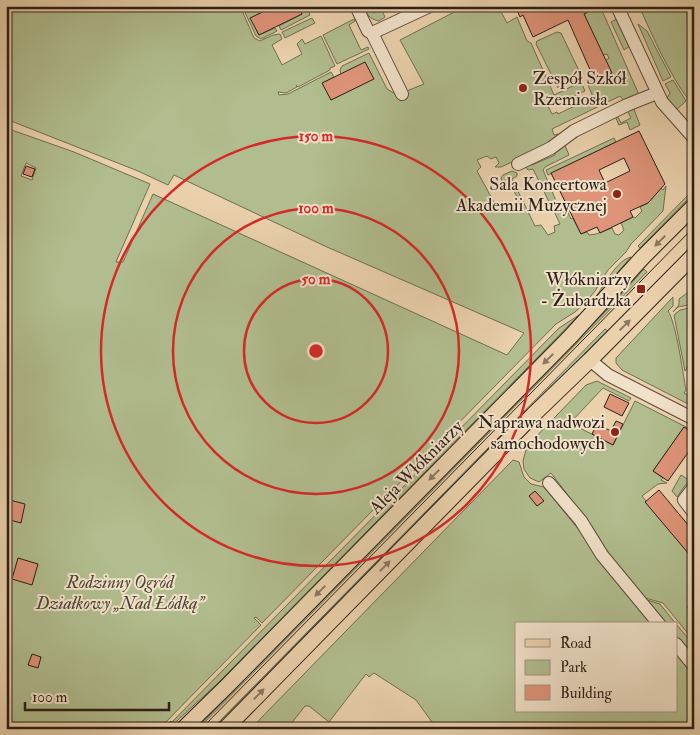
<svg xmlns="http://www.w3.org/2000/svg" width="700" height="735" font-family="'IM FELL Double Pica',serif">
  <style>
    .green { fill: #b1bd8e; stroke: #6e6e52; fill-rule: evenodd }
    .building { fill: #de9479; stroke: #2c1f17; fill-rule: evenodd }
    .lines { fill: none; stroke-linecap: round; stroke-linejoin: round }
    .minor-casing { stroke: #5c4c3c; stroke-width: 14 }
    .major-casing { stroke: #2c1f17; stroke-width: 17 }
    .minor { stroke: #f1e1c9; stroke-width: 12 }
    .major { stroke: #ead1ac; stroke-width: 15 }
    .tram { stroke: #2c1f17; stroke-width: 1 }
    .oneway { fill: #8b7862 }
    .ring { fill: none; stroke: #d62828; stroke-width: 2.5 }
    .poi-dot { fill: #8f2418; stroke: #f1e1c9; stroke-width: 2 }
    .labels { text-anchor: middle; stroke-width: 4; stroke-linejoin: round; paint-order: stroke }
    .poi-label { font-size: 18px; fill: #2c1f17; stroke: #f1e1c9; text-anchor: end }
    .street-label { font-size: 18px; fill: #2c1f17; stroke: #f1e1c9 }
    .park-label { font-size: 18px; font-style: italic; fill: #4d4635; stroke: #f1e1c9 }
    .centre { fill: #d62828; stroke: #f1e1c9; stroke-width: 2.5 }
    .ring-label { font-size: 15px; text-anchor: middle; font-weight: bold; fill: #d62828; stroke: #f1e1c9; stroke-width: 4; stroke-linejoin: round; paint-order: stroke }
  </style>
  <rect width="100%" height="100%" fill="#ead1ac"/>
  <filter id="stains"><feTurbulence type="fractalNoise" baseFrequency=".004" numOctaves="4"/><feColorMatrix values="0 0 0 0 .2 0 0 0 0 .09 0 0 0 0 .02 0 0 0 .5 -.17"/></filter>
  <radialGradient id="worn" r=".72"><stop offset=".6" stop-color="#630" stop-opacity="0"/><stop offset="1" stop-color="#630" stop-opacity=".3"/></radialGradient>
  <g class="green">
    <path d="M6 6H240L254 38 260 41 273 35 280 34 282 39 272 45 282 65 302 54 297 44 302 39 305 44 321 36 335 66 330 68V70L298 87 296 85 297 87 286 93 278 92 279 95 288 94 331 72 334 77 323 83 331 100 373 79 341 74 340 70 342 66 369 53 387 89 397 95 424 84 400 40 466 6H498L507 23 517 17 527 41 531 43 554 95 581 82 585 91 554 106 553 104 548 106 552 114 557 112 558 114 593 97 586 80C597 75 600 64 609 58L607 54 603 55 584 14 594 9 593 6H600L640 97 624 101 620 96 552 129 554 135 558 134 552 144 501 167H495L499 163 496 157 491 159 487 156 477 160 481 167 477 171 496 206 501 203 509 211 515 208V204L519 201 508 179 502 181 501 178 503 175 512 171 517 173V176L512 179 535 226 541 225 548 235 555 232 554 226 560 224 552 207 563 202 571 219 573 218 581 234 587 232 589 235 596 234 612 228 615 234 619 235 624 230 621 223 633 217 635 218 642 211 640 207 648 203 661 188 663 190 666 186 663 211 631 244 626 252 608 270 595 291 585 303 575 312 556 324 262 623 256 617 254 618 261 625 159 729H6V128L74 152 150 184 116 262H123L153 194 507 355 524 333 327 247 174 175 168 185 138 171 6 119ZM26 163 36 168 32 180 21 176Z"/>
    <path d="M242 6H275L251 18 259 35 275 28 277 31 261 39 256 36Z"/>
    <path d="M298 6H307L310 15 281 30 279 26 302 14Z"/>
    <path d="M363 6H370L373 13 381 9 385 17 379 21C369 19 367 14 363 6Z"/>
    <path d="M639 6H694V106C673 83 652 35 639 6Z"/>
    <path d="M312 18 315 23 285 38 282 32Z"/>
    <path d="M354 19 355 21 349 25 361 50 368 47 369 49 337 64 323 35Z"/>
    <path d="M617 19 630 46 624 50 611 22Z"/>
    <path d="M638 24 647 31 671 77 663 81Z"/>
    <path d="M557 32 561 33 582 77 558 88 536 44 537 41Z"/>
    <path d="M673 80 686 101 676 110 667 98 670 93 665 84Z"/>
    <path d="M633 107 640 125 630 130 627 122 619 125 615 116 617 115 621 123 631 118 627 110Z"/>
    <path d="M614 138 616 142 548 175 546 170Z"/>
    <path d="M564 143 569 155 545 167 543 170 556 201 550 204 533 169 528 170 526 167 530 164 532 165 555 155 554 151Z"/>
    <path d="M694 189V193L640 248 638 246Z"/>
    <path d="M631 257 596 297C604 285 617 260 631 257Z"/>
    <path d="M644 269 647 272 198 729H196L608 309Z"/>
    <path d="M694 288V304L678 307 673 312 679 305V299Z"/>
    <path d="M673 297V306L668 311C676 322 683 374 686 390L684 393 694 399 690 405 622 370 616 363V358Z"/>
    <path d="M694 307V357L685 371 674 315 680 310Z"/>
    <path d="M579 315 218 683 168 729H163L171 721 172 722 559 328Z"/>
    <path d="M605 329 608 331 536 401 212 729Z"/>
    <path d="M597 381 631 398 629 401 603 388 570 423 613 445 635 401 694 431V434L684 427 653 471 663 478 661 480 667 483 658 484 642 496 694 560V600L687 607 694 614V634L692 636H690L663 603 645 598 613 560 591 525 551 473 539 482 530 478 524 469 523 461 527 446 586 385Z"/>
    <path d="M513 460 519 462 524 477 531 484 544 487 583 535 591 549 652 624H516V711H676V653L694 674V729H437L416 700 374 673 369 677 366 674 329 722 309 706H305L287 729H252L261 718Z"/>
    <path d="M681 475 689 480 677 497 672 491Z"/>
    <path d="M647 600 660 604 676 624H666Z"/>
    <path d="M676 624 694 645V658L676 636Z"/>
  </g>
  <g class="building">
    <path d="M275 6H298L302 14 259 35 250 18Z"/>
    <path d="M515 6H586L588 12 584 14 612 73 595 81 568 20 533 37 523 15 520 17Z"/>
    <path d="M365 62 374 79 331 100 322 83Z"/>
    <path d="M639 131 665 184 648 203 630 211 633 217 600 233 597 227 581 234 551 173ZM624 158 630 171 605 183 599 170Z"/>
    <path d="M26 166 35 169 32 177 23 174Z"/>
    <path d="M610 394 629 403 622 416 604 407Z"/>
    <path d="M616 421 623 424 613 445 592 434 597 424 611 431Z"/>
    <path d="M684 427 694 434V444L668 481 653 471Z"/>
    <path d="M659 490 694 532V560L645 502Z"/>
    <path d="M535 491 544 501 537 506 529 496Z"/>
    <path d="M6 499 25 504 21 523 6 519Z"/>
    <path d="M18 558 38 564 32 585 12 579Z"/>
    <path d="M32 654 41 657 38 668 28 665Z"/>
  </g>
  <g class="lines">
    <g class="minor-casing">
      <g id="minor">
        <path d="M356 6 368 31 372 33 430 6"/>
        <path d="M617 6 662 102 694 138"/>
        <path d="M372 33 402 94"/>
        <path d="M518 164 551 148 574 131 627 105 657 93"/>
        <path d="M590 360 608 375 694 419"/>
        <path d="M549 483 581 521 602 555 659 624"/>
        <path d="M694 487 684 500 694 513"/>
        <path d="M676 644 694 666"/>
      </g>
    </g>
    <g class="major-casing">
      <g id="major">
        <path d="M183 729 227 686 571 336 643 257 694 206"/>
        <path d="M225 729 533 415 590 360 694 255"/>
      </g>
    </g>
    <use href="#minor" class="minor"/>
    <use href="#major" class="major"/>
    <path class="tram" d="M201 729 694 227"/>
  </g>
  <defs><path id="oneway-solid" d="M-6-.8H1V-3.2L6.5 0L1 3.2V.8H-6Z" transform="scale(1.25)"/></defs>
  <g class="oneway">
    <use href="#oneway-solid" transform="translate(660 241) rotate(135)"/>
    <use href="#oneway-solid" transform="translate(625 325) rotate(-45)"/>
    <use href="#oneway-solid" transform="translate(548 359) rotate(135)"/>
    <use href="#oneway-solid" transform="translate(434 475) rotate(135)"/>
    <use href="#oneway-solid" transform="translate(385 566) rotate(-46)"/>
    <use href="#oneway-solid" transform="translate(320 591) rotate(135)"/>
    <use href="#oneway-solid" transform="translate(259 694) rotate(-46)"/>
  </g>
  <g class="ring">
    <circle cx="316" cy="351" r="72"/>
    <circle cx="316" cy="351" r="143"/>
    <circle cx="316" cy="351" r="215"/>
  </g>
  <g class="poi-dot">
    <circle cx="523" cy="88" r="5"/>
    <circle cx="617" cy="194" r="5"/>
    <rect x="636" y="284" width="10" height="10" rx="2.5"/>
    <circle cx="615" cy="432" r="5"/>
  </g>
  <g class="labels">
    <g class="poi-label">
      <text x="533" y="84" text-anchor="start">Zespół Szkół<tspan x="533" dy="21">Rzemiosła</tspan></text>
      <text x="607" y="190">Sala Koncertowa<tspan x="607" dy="21">Akademii Muzycznej</tspan></text>
      <text x="631" y="285">Włókniarzy<tspan x="631" dy="21">- Żubardzka</tspan></text>
      <text x="605" y="428">Naprawa nadwozi<tspan x="605" dy="21">samochodowych</tspan></text>
    </g>
    <g class="street-label">
      <text transform="translate(416 467) rotate(-45)" y="6">Aleja Włókniarzy</text>
    </g>
    <g class="park-label">
      <text x="120" y="588">Rodzinny Ogród<tspan x="120" dy="21">Działkowy „Nad Łódką”</tspan></text>
    </g>
  </g>
  <circle cx="316" cy="351" r="8" class="centre"/>
  <g class="ring-label">
    <text x="316" y="141">150 m</text>
    <text x="316" y="213">100 m</text>
    <text x="316" y="284">50 m</text>
  </g>
  <rect width="700" height="735" fill="none" stroke="#ead1ac" stroke-width="25"/>
  <rect x="8" y="8" width="685" height="720" fill="none" stroke="#2c1f17" stroke-width="2.5"/>
  <rect x="12" y="12" width="675" height="710" fill="none" stroke="#2c1f17"/>
  <rect x="515" y="622" width="162" height="90" fill="#f1e1c9" stroke="#a29382"/>
  <rect x="525" y="639" width="25" height="8" fill="#ead1ac" stroke="#a29382"/>
  <text x="560" y="648" font-size="15" fill="#2c1f17">Road</text>
  <rect x="525" y="660" width="25" height="15" fill="#b1bd8e" stroke="#a29382"/>
  <text x="560" y="672" font-size="15" fill="#2c1f17">Park</text>
  <rect x="525" y="685" width="25" height="15" fill="#de9479" stroke="#a29382"/>
  <text x="560" y="698" font-size="15" fill="#2c1f17">Building</text>
  <path d="M25 702v8h144v-8" fill="none" stroke="#2c1f17" stroke-width="2.5"/>
  <text x="32" y="702" font-size="15" fill="#2c1f17" stroke="#f1e1c9" stroke-width="4" paint-order="stroke">100 m</text>
  <rect width="100%" height="100%" filter="url(#stains)"/>
  <rect width="100%" height="100%" fill="url(#worn)"/>
</svg>
